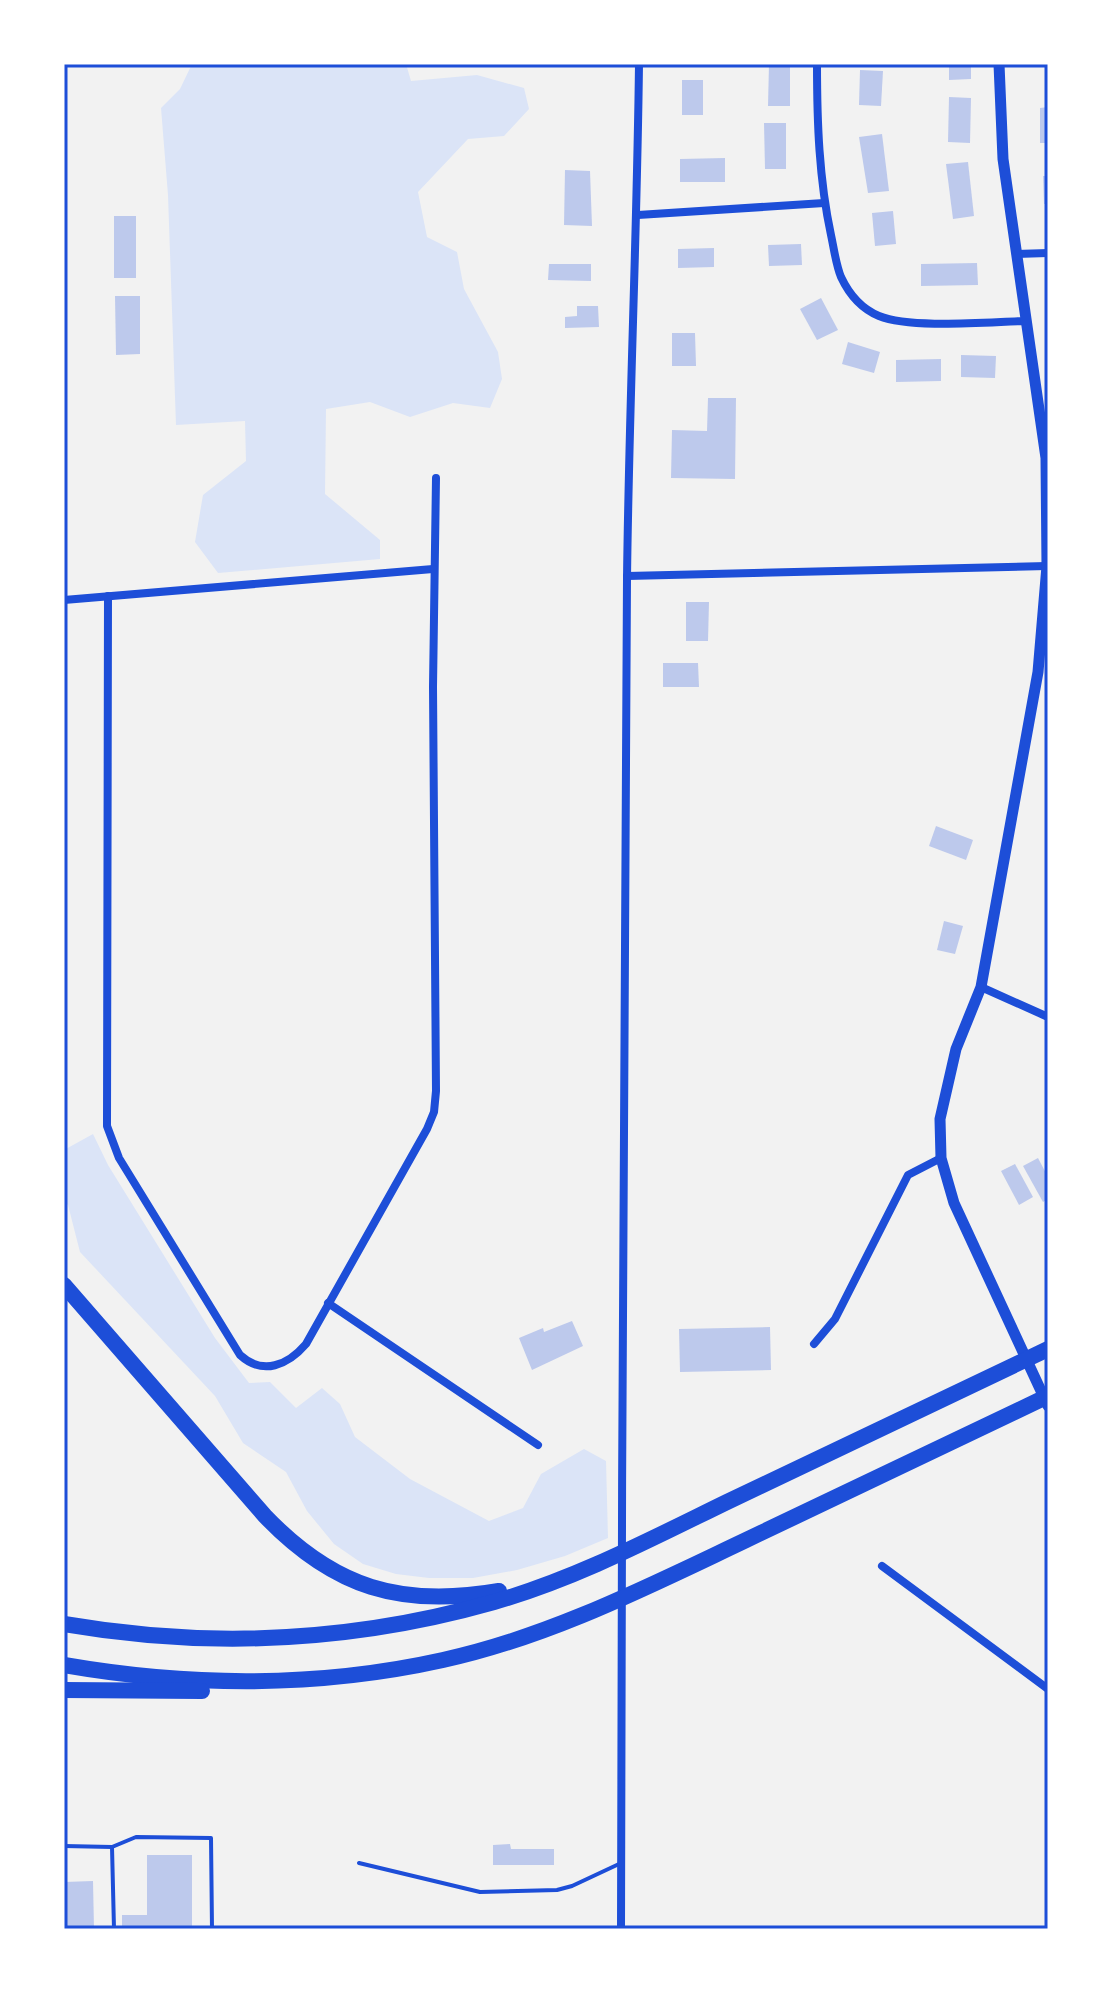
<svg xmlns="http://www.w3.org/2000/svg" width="1112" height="1993" font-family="'Fira Sans Condensed',sans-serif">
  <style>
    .green { fill: #dbe4f7 }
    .building { fill: #bdc9ec }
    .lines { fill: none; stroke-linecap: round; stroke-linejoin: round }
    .service { stroke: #1d4ed8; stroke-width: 4 }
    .minor { stroke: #1d4ed8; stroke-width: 8 }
    .tertiary { stroke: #1d4ed8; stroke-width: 11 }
    .motorway { stroke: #1d4ed8; stroke-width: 16 }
    .neatline { fill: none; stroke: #1d4ed8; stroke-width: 3 }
  </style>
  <rect width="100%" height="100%" fill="#f2f2f2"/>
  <g class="green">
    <path d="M192 64H406L411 81 477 75 524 88 529 109 504 136 468 139 418 192 427 237 457 252 464 289 498 352 502 379 490 408 453 403 410 417 370 402 326 409 325 494 380 540V559L218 573 195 542 203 495 246 461 245 421 176 425 168 195 161 108 180 89Z"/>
    <path d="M93 1134 108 1165 215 1338 249 1383 270 1382 296 1408 322 1388 340 1404 355 1437 410 1479 489 1521 523 1508 541 1474 584 1449 606 1461 608 1538 565 1556 517 1570 473 1578H429L396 1574 363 1564 334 1544 307 1511 286 1472 243 1443 215 1396 80 1252 68 1205 64 1201V1150Z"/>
  </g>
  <g class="building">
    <path d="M769 64H790V106H768Z"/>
    <path d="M949 64H971V79L949 80Z"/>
    <path d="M860 70 883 71 881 106 859 105Z"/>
    <rect x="682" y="80" width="21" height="35"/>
    <path d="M949 97 971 98 970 143 948 142Z"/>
    <path d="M1048 107V143H1040V108Z"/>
    <path d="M764 123H786V169H765Z"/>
    <path d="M882 134 889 191 868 193 859 137Z"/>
    <path d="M725 158V182H680V159Z"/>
    <path d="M968 162 974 216 953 219 946 164Z"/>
    <path d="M565 170 590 171 592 226 564 225Z"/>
    <path d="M1043 176H1048V204H1044Z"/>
    <path d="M893 211 896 244 875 246 872 213Z"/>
    <rect x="114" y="216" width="22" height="62"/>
    <path d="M801 244 802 265 769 266 768 245Z"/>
    <path d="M714 248V267L678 268V249Z"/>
    <path d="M977 263 978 285 921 286V264Z"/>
    <path d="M549 264H591V281L548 280Z"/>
    <path d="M115 296H140V354L116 355Z"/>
    <path d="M821 298 838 330 817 340 800 309Z"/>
    <path d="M577 306H598L599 327 565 328V317L577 316Z"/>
    <path d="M672 333H695L696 366H672Z"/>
    <path d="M848 342 880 352 874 373 842 364Z"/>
    <path d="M961 355 996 356 995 378 961 377Z"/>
    <path d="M941 359V381L896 382V360Z"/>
    <path d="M708 398H736L735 479 671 478 672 430 707 431Z"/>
    <path d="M686 602H709L708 641H686Z"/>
    <path d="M663 663H698L699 687H663Z"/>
    <path d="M936 826 973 840 966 860 929 846Z"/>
    <path d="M944 921 963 926 955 954 937 950Z"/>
    <path d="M1038 1158 1048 1177V1199L1043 1202 1023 1166Z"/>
    <path d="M1015 1164 1033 1197 1019 1205 1001 1171Z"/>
    <path d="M572 1321 583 1346 532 1370 519 1338 543 1328 544 1332Z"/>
    <path d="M770 1327 771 1370 680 1372 679 1329Z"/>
    <path d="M510 1844 511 1849H554V1865H493V1845Z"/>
    <path d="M147 1855H192V1929H122V1915H147Z"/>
    <path d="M93 1881 94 1929H64V1882Z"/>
  </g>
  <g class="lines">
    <g class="service">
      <path d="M64 1846 112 1847 114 1929"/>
      <path d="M112 1847 136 1837 211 1838 212 1929"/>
      <path d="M359 1863 480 1892 557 1890 572 1886 619 1864"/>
    </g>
    <g class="minor">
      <path d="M817 64C817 122 819 179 831 235 834 249 836 265 841 277 849 294 862 309 879 316 911 329 988 322 1026 321"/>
      <path d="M638 215 824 203"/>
      <path d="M1016 254 1048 253"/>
      <path d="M627 576 1047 566"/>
      <path d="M108 596 107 1126 119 1158 240 1355C263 1376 288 1365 306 1344L427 1129 434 1112 436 1091 433 687 436 478"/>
      <path d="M64 600 433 569"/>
      <path d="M981 987 1048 1017"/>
      <path d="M328 1303 538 1445"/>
      <path d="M814 1344 835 1319 908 1175 941 1158"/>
      <path d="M882 1566 1048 1689"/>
      <path d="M621 1929C623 1479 621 1029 627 579 629 408 637 236 639 64"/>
    </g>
    <path class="tertiary" d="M999 64 1003 159 1046 458 1047 566 1038 672 981 987 956 1049 940 1119 941 1158 954 1203 1048 1406"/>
    <g class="motorway">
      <path d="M64 1285 265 1516C334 1588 401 1608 499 1591"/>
      <path d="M64 1624C209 1649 353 1642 494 1602 575 1579 651 1539 727 1502 834 1451 941 1400 1048 1349"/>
      <path d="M64 1665C191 1687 317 1688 443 1660 548 1637 645 1588 742 1542 844 1494 946 1445 1048 1396"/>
      <path d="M64 1690 202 1691"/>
    </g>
  </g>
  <rect width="1112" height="1993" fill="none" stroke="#ffffff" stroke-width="132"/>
  <rect x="66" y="66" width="980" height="1861" class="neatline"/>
</svg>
